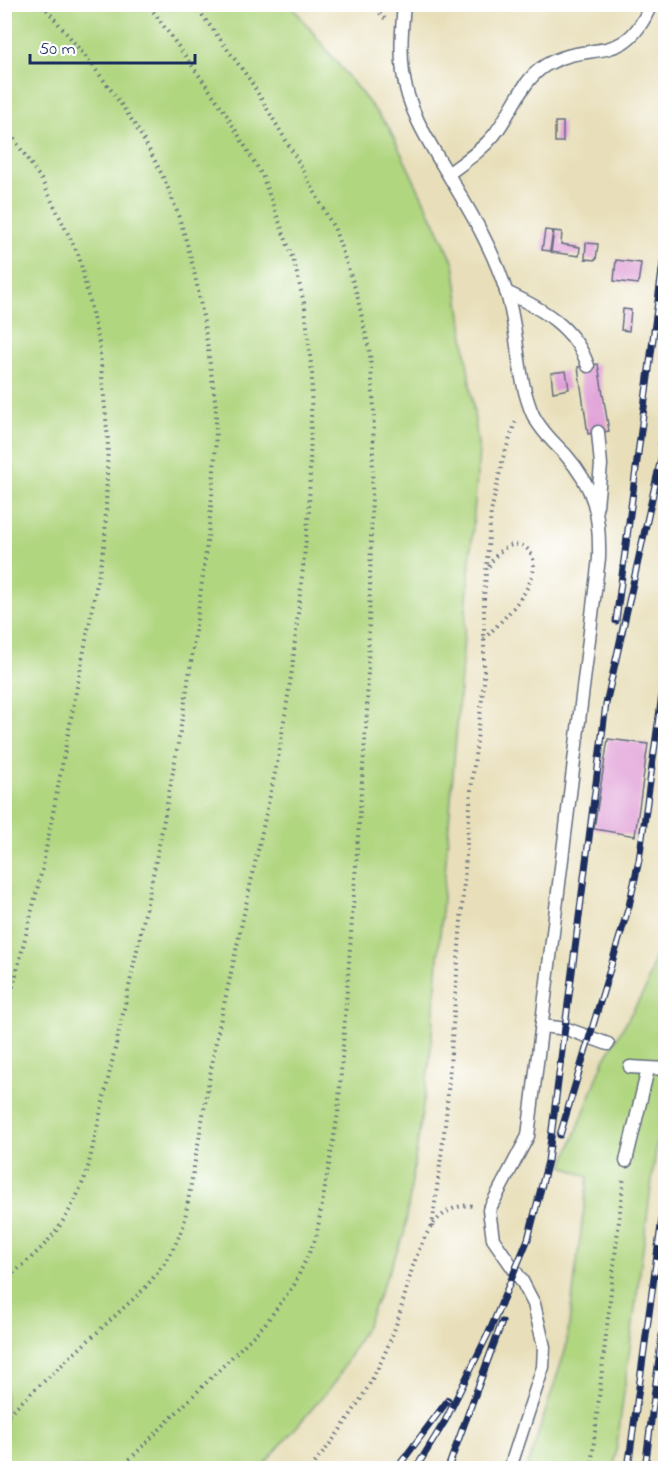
<svg xmlns="http://www.w3.org/2000/svg" width="670" height="1473" font-family="'Indie Flower',sans-serif">
  <style>
    .green { fill: #b1d680; stroke: #66826f; stroke-width: 1.5 }
    .building { fill: #e09fd7 }
    .lines { fill: none; stroke-linecap: round; stroke-linejoin: round }
    .lane-casing { stroke: #636d7e; stroke-width: 15 }
    .path { stroke: #636d7e; stroke-width: 4; stroke-dasharray: 1.5 4.5; stroke-linecap: butt }
    .lane { stroke: #fff; stroke-width: 12 }
    .rail-casing { stroke: #1b2f5e; stroke-width: 7 }
    .rail { stroke: #fff; stroke-width: 4.5; stroke-dasharray: 14; stroke-linecap: butt }
  </style>
  <rect width="100%" height="100%" fill="#fff"/>
  <filter id="ink" filterUnits="userSpaceOnUse"><feTurbulence type="fractalNoise" baseFrequency=".0167" numOctaves="2"/><feDisplacementMap in="SourceGraphic" scale="12" xChannelSelector="R" yChannelSelector="G"/><feConvolveMatrix kernelMatrix="1 2 1 2 8 2 1 2 1" color-interpolation-filters="sRGB"/></filter>
  <filter id="wash" filterUnits="userSpaceOnUse"><feTurbulence type="fractalNoise" baseFrequency=".008" numOctaves="4" result="noise"/><feDisplacementMap in="SourceGraphic" scale="24" xChannelSelector="R" yChannelSelector="G"/><feGaussianBlur stdDeviation="1.35" result="paint"/><feColorMatrix in="noise" values="0 0 0 0 0 0 0 0 0 0 0 0 0 0 0 0 0 1.4 0 .05"/><feComposite in="paint" operator="in"/></filter>
  <g filter="url(#wash)">
    <rect width="100%" height="100%" fill="#e8dfba"/>
    <g class="green">
      <path d="M5 4 291 5 389 128 454 263 479 451 430 1059 404 1235 366 1326 336 1381 261 1468H5Z"/>
      <path d="M665 921V1081L614 1468H527L566 1348 588 1177 563 1166 604 1060 646 988Z"/>
    </g>
    <g id="blocks">
      <g class="building">
        <rect x="555" y="122" width="8" height="20"/>
        <path d="M545 230 553 231 550 251 542 250Z"/>
        <path d="M554 231 562 232 561 244 580 247 579 256 551 252Z"/>
        <path d="M586 243 598 244 596 260 585 259Z"/>
        <path d="M616 260 641 263 638 284 614 281Z"/>
        <path d="M623 309 631 310 629 331 621 330Z"/>
        <path d="M598 364 609 431 588 434 578 367Z"/>
        <path d="M566 371 569 389 553 392 551 373Z"/>
        <path d="M608 739 648 744 635 836 594 829Z"/>
      </g>
    </g>
  </g>
  <g filter="url(#ink)">
    <use href="#blocks" fill-opacity="0" stroke="#636d7e" stroke-width="1.5"/>
    <g class="lines">
      <g class="lane-casing">
        <g id="lane">
          <path d="M404 4C402 27 400 50 403 73 408 111 430 144 449 176 471 213 493 249 506 291 519 330 516 377 533 415 541 430 553 442 565 454 595 488 600 514 599 558L528 1136 489 1210 493 1239 522 1281 534 1304 544 1347 543 1367 510 1468"/>
          <path d="M448 174C464 162 481 151 494 135 511 114 522 79 546 65 590 39 625 69 651 4"/>
          <path d="M506 292C541 308 575 327 588 366"/>
          <path d="M597 506 601 465 598 432"/>
          <path d="M543 1026 567 1029 608 1044"/>
          <path d="M630 1067 666 1069"/>
          <path d="M626 1161 648 1069"/>
        </g>
      </g>
      <g class="path">
        <path d="M372 4 386 20"/>
        <path d="M4 124 41 179 79 256 99 343 108 440 105 541 42 870 4 1023"/>
        <path d="M484 639C502 620 524 601 532 576 542 544 507 529 488 568"/>
        <path d="M432 1227 446 1117 471 790 484 682V597L491 512 503 458 517 418"/>
        <path d="M4 1281C50 1243 65 1227 87 1172 129 986 174 800 198 611 207 546 216 480 216 415 216 401 213 386 211 372 202 301 188 222 154 159 125 102 83 53 42 4"/>
        <path d="M4 1418 142 1291C161 1270 174 1251 184 1224L216 1041 278 759 292 670 309 511 312 374 305 307 294 262 262 175 223 109 148 4"/>
        <path d="M121 1468 265 1324 294 1285 316 1238 338 1114 367 712 374 408 370 354 356 291 335 230 294 154 250 80 194 4"/>
        <path d="M311 1468C344 1427 373 1386 392 1336 406 1301 410 1258 431 1227 440 1214 457 1203 473 1206"/>
        <path d="M591 1468 624 1176"/>
      </g>
      <use href="#lane" class="lane"/>
      <g class="rail-casing">
        <g id="rail">
          <path d="M661 444 666 421"/>
          <path d="M616 621 666 240"/>
          <path d="M560 1135 629 906 639 860 666 666"/>
          <path d="M397 1468 448 1400"/>
          <path d="M416 1468 445 1421 491 1328 528 1239 548 1161 606 704 666 436"/>
          <path d="M448 1468 502 1322"/>
          <path d="M628 1468 666 1189"/>
          <path d="M645 1468 666 1304"/>
        </g>
      </g>
      <use href="#rail" class="rail"/>
    </g>
  </g>
  <rect width="670" height="1473" fill="none" stroke="#fff" stroke-width="24"/>
  <path d="M30 54v9h165v-9" fill="none" stroke="#1b2f5e" stroke-width="3"/>
  <text x="39" y="54" font-size="18" fill="#1b2f5e" stroke="#ffffff" stroke-width="4.5" paint-order="stroke">50 m</text>
</svg>
